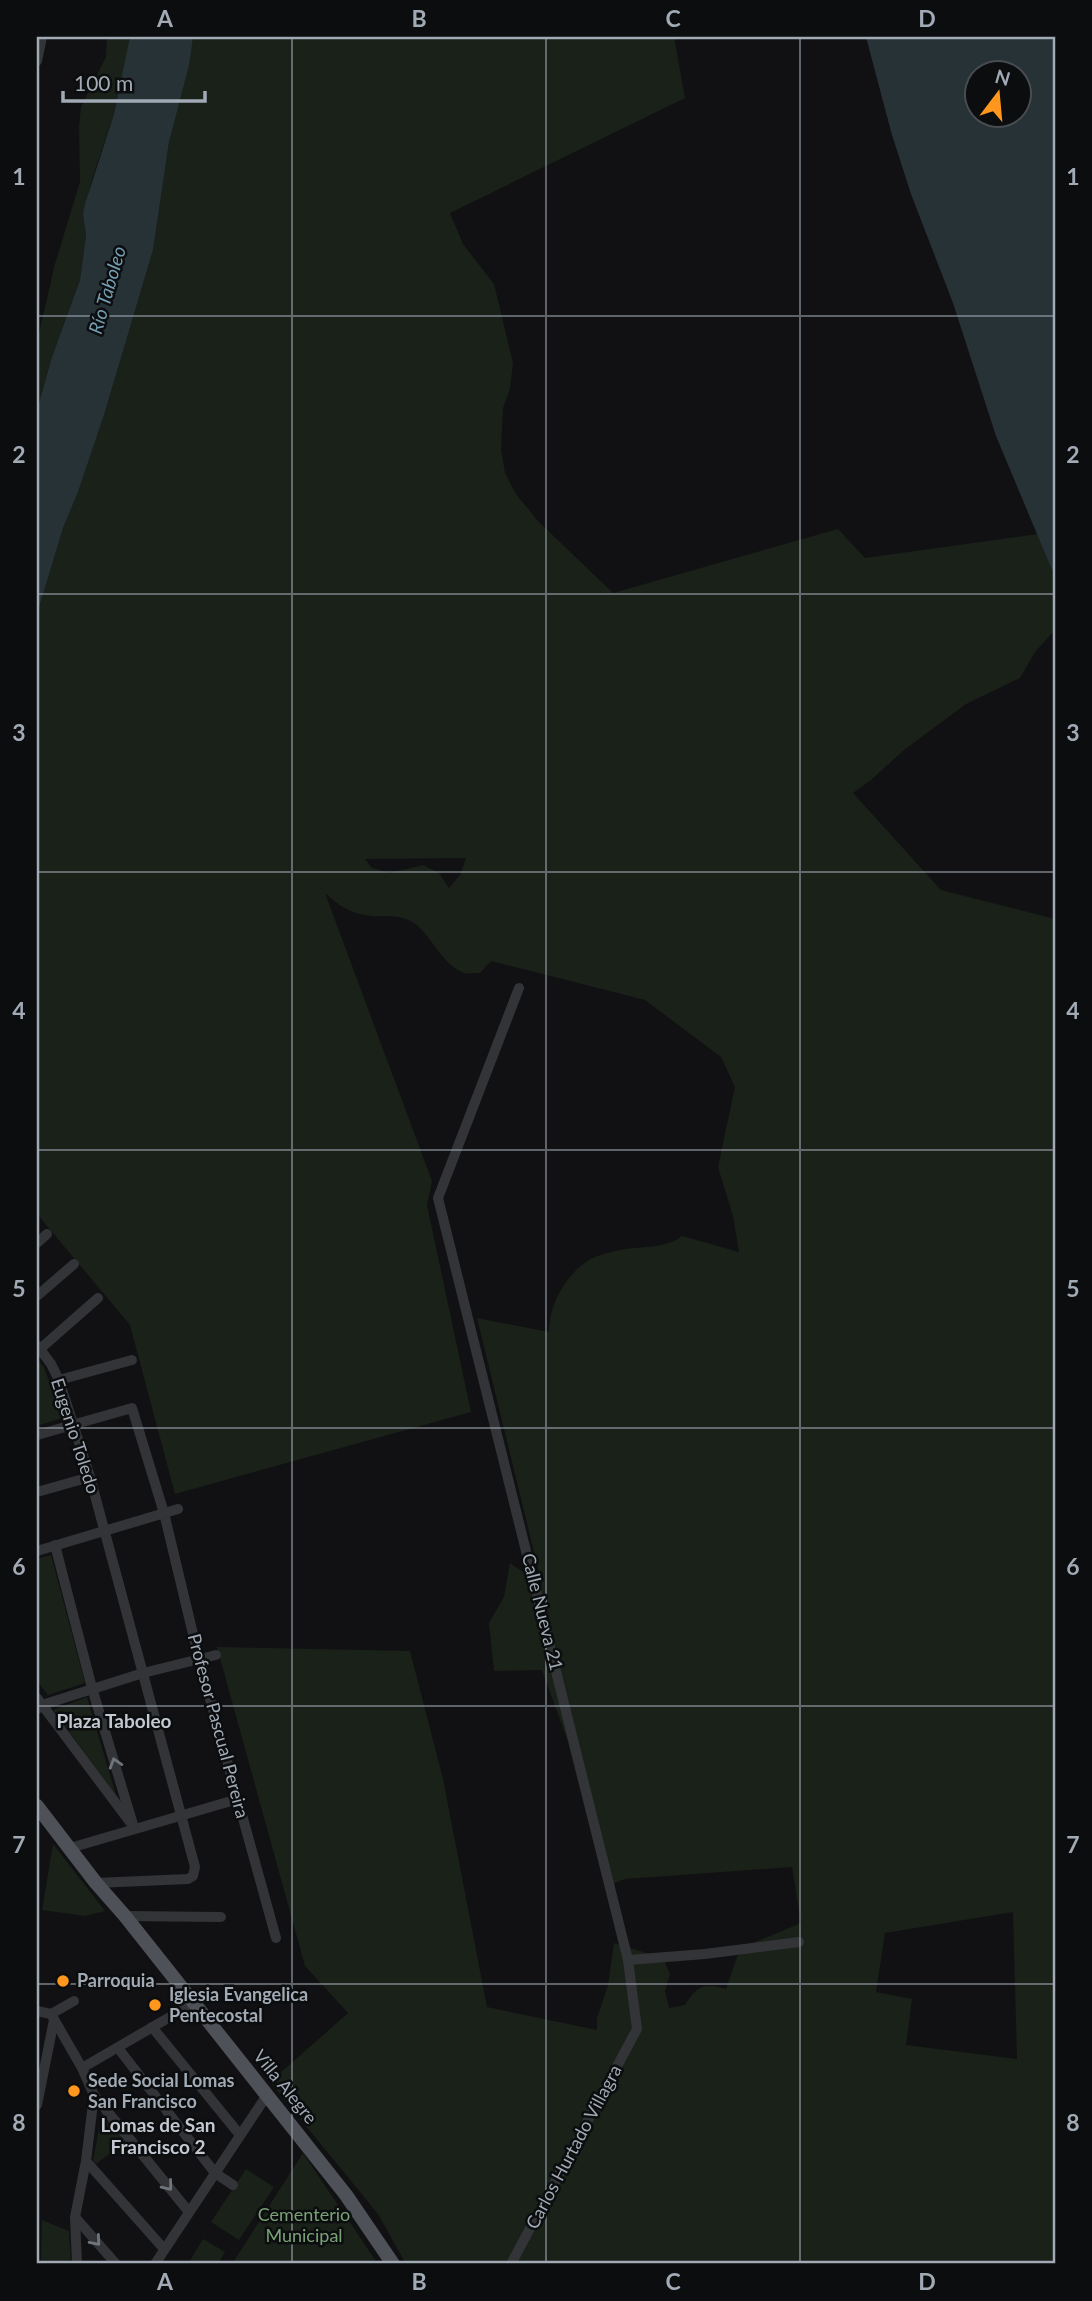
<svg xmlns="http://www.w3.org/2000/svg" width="1092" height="2301" font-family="Lato,sans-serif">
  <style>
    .green { fill: #192119; fill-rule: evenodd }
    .water { fill: #273237; fill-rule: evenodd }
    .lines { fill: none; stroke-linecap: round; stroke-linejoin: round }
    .minor { stroke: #323438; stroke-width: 10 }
    .major { stroke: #4e5158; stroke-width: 14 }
    .oneway { stroke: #6f757d }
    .grid { fill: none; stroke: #a1aab5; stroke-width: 2; stroke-opacity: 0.55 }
    .poi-dot { fill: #ff961d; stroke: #0c0d0e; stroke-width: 2.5 }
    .labels { text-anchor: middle; stroke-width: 5; stroke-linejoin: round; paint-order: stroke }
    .street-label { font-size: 18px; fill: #a1aab5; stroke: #0c0d0e }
    .poi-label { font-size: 18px; font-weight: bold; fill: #a1aab5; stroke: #0c0d0e; text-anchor: start }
    .park-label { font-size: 18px; fill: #7aa277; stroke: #0c0d0e }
    .water-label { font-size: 19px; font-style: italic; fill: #759eb3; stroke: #0c0d0e }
    .neighbourhood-label { font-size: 19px; font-weight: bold; fill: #c3c8d1; stroke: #0c0d0e }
    .neatline { fill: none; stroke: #a1aab5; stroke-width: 2.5 }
    .grid-label { font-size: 23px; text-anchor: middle; font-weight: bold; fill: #a1aab5 }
  </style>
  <rect width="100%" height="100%" fill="#111113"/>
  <g class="green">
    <path d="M107 37H130L129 45 114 114 93 176 83 214 86 235 80 280 52 357 37 410V342L55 264 80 182 79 126 81 107 106 57Z"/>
    <path d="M193 37H674L685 98 450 213 463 244 494 284 513 363 510 389 503 408 501 449 505 473 516 494 538 521 613 593 838 529 865 558 1038 534 1055 577V630L1035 652 1020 678 966 704 904 750 871 780 853 793 941 890 1055 919V2264H406L378 2214 270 2082 348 2013 305 1966 217 1647 410 1651 443 1779 487 2007 597 2030V2018L608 1985 614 1943 663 1958 670 1974 665 1991 669 2008 685 2005C697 1985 704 1983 726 1989L737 1957 748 1945 801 1923 792 1867 625 1879 605 1887 567 1739 542 1670 494 1671 489 1623 504 1597 510 1563 542 1585 477 1318 549 1332C549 1305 565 1275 589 1260 597 1255 611 1252 620 1250 640 1246 666 1249 682 1236L739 1252 733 1216 718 1167 735 1087 721 1057 645 1000 491 961 480 973C475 973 468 974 464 973 442 965 432 936 414 923 400 914 387 917 372 916 351 914 339 906 325 893L432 1181 427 1205 471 1412 175 1494 130 1325 37 1214V614L63 528 78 492 104 415 153 250 169 142ZM466 858 460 875 449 888 439 873 423 865 390 873 372 868 365 859ZM1013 1912 1017 2059 906 2045 912 1999 876 1992 885 1933Z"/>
    <path d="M37 1359 44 1367 62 1418 37 1426Z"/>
    <path d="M51 1555 85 1683 48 1695 37 1681V1559Z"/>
    <path d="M87 1697 116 1795 53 1710Z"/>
    <path d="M53 1844 105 1911 85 1916 42 1910Z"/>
    <path d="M102 2112 126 2141 96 2164 93 2160Z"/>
    <path d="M303 2153 378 2264H232Z"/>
    <path d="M246 2169 274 2187 239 2240 211 2222Z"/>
    <path d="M42 2220 69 2231 71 2264H41Z"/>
    <path d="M203 2239 225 2252 218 2264H188Z"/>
  </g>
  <g class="water">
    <path d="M130 37H193L189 65 169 142 153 250 104 415 78 492 63 528 37 614V410L52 357 80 280 86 235 83 214 85 204 114 114Z"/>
    <path d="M866 37H1055V577L996 436 953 303 911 194 892 135ZM976 74H1018V116H976Z"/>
  </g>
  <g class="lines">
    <g class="minor">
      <path d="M37 61 42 37"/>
      <path d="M37 1243 47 1234"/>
      <path d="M37 1296 74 1264"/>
      <path d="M37 1345 51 1364 59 1380 90 1477 195 1867 193 1876 188 1879 96 1883"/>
      <path d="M40 1349 98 1298"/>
      <path d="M59 1380 132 1360"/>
      <path d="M37 1435 132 1408 164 1513 199 1659 276 1938"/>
      <path d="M37 1492 90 1477"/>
      <path d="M55 1545 92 1688 134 1828"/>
      <path d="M37 1551 178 1509"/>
      <path d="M37 1698 130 1822"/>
      <path d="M37 1709 42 1705 143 1673 216 1655"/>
      <path d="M70 1848 238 1799"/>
      <path d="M125 1916 221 1917"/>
      <path d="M628 1960 705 1954 799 1942"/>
      <path d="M37 2011 51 2014 82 2068 94 2095 86 2161 75 2217 77 2264"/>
      <path d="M51 2014 74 2001"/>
      <path d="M152 2027 240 2135"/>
      <path d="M118 2048 215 2173 233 2185"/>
      <path d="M82 2068 194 2003"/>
      <path d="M94 2095 189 2212"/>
      <path d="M37 2105 54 2020"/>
      <path d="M86 2161 164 2249"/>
      <path d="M75 2217 116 2264"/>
      <path d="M155 2264 267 2095"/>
      <path d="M511 2264 637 2029 628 1960 438 1198 519 988"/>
    </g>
    <path class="major" d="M37 1806 96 1883 125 1916 346 2195 393 2264"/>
  </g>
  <defs><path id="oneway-chevron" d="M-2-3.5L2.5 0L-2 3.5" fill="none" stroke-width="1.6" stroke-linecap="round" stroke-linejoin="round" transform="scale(1.75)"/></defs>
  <g class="oneway">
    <use href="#oneway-chevron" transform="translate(115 1763) rotate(-107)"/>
    <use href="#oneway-chevron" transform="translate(168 2186) rotate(51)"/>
    <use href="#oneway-chevron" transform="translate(96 2241) rotate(49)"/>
  </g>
  <path class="grid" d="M292 37V2264M546 37V2264M800 37V2264M37 316H1055M37 594H1055M37 872H1055M37 1150H1055M37 1428H1055M37 1706H1055M37 1984H1055"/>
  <g class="poi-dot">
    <circle cx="63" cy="1981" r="7"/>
    <circle cx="155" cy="2005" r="7"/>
    <circle cx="74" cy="2091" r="7"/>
  </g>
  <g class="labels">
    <g class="street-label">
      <text transform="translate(75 1436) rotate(72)" y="6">Eugenio Toledo</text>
      <text transform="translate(542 1612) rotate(76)" y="6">Calle Nueva 21</text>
      <text transform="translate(218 1726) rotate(75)" y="6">Profesor Pascual Pereira</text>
      <text transform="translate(285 2087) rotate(51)" y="6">Villa Alegre</text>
      <text transform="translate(574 2147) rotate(-62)" y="6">Carlos Hurtado Villagra</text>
    </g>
    <g class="poi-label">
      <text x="77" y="1987">Parroquia</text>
      <text x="169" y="2001">Iglesia Evangelica<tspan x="169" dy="21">Pentecostal</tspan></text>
      <text x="88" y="2087">Sede Social Lomas<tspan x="88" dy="21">San Francisco</tspan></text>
    </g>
    <g class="park-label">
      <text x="304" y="2221">Cementerio<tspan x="304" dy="21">Municipal</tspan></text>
    </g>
    <g class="water-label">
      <text transform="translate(107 290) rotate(-74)" y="7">Río Taboleo</text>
    </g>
    <g class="neighbourhood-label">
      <text x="114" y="1728">Plaza Taboleo</text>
      <text x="158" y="2132">Lomas de San<tspan x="158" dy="22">Francisco 2</tspan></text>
    </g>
  </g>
  <rect width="1092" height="2301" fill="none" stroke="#0c0d0e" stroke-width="77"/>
  <g transform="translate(998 94) rotate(16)"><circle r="33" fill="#0c0d0e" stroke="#484c51" stroke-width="2"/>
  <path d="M0-5L12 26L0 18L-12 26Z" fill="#ff961d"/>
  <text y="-10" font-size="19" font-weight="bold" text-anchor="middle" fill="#a1aab5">N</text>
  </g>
  <path d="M63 91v10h142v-10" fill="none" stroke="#a1aab5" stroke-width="3.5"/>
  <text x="74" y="91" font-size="21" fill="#a1aab5" stroke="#0c0d0e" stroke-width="5" paint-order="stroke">100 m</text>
  <rect x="38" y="38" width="1016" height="2224" class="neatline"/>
  <g class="grid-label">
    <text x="165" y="27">A</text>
    <text x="419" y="27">B</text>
    <text x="673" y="27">C</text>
    <text x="927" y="27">D</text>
    <text x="19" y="185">1</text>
    <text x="1073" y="185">1</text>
    <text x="19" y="463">2</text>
    <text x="1073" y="463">2</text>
    <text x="19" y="741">3</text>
    <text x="1073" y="741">3</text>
    <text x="19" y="1019">4</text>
    <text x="1073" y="1019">4</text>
    <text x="19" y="1297">5</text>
    <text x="1073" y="1297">5</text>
    <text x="19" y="1575">6</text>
    <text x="1073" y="1575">6</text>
    <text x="19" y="1853">7</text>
    <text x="1073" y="1853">7</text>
    <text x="19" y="2131">8</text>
    <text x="1073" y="2131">8</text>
    <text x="165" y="2290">A</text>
    <text x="419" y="2290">B</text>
    <text x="673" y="2290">C</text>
    <text x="927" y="2290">D</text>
  </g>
</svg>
